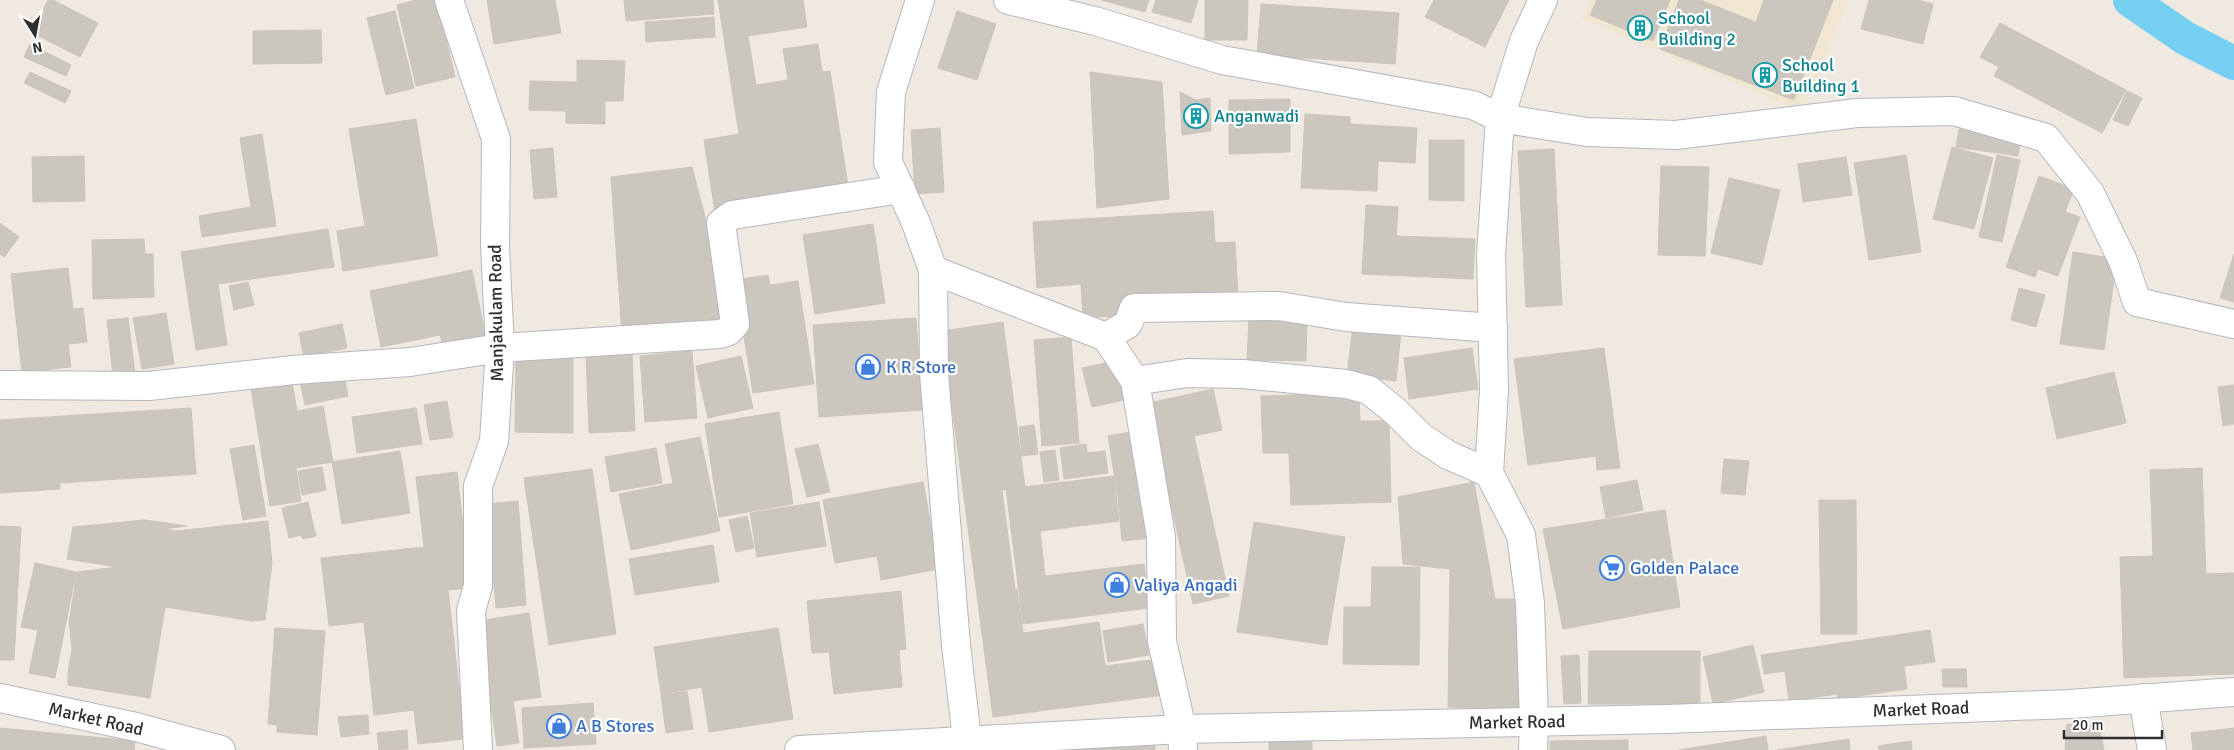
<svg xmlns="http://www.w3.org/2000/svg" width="2234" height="750" viewBox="0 0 2234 750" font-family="Signika,sans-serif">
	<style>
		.education { fill: #f0e6d1 }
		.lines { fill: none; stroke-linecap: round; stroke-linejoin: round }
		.canal { stroke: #75cff0; stroke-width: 34 }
		.building { fill: #cbc7bf; stroke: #cbc5ba }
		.street-casing { stroke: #b4b7c1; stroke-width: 30 }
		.secondary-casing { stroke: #b4b7c1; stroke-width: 30 }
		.street { stroke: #fff; stroke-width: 28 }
		.secondary { stroke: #fff; stroke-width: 28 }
		.labels { text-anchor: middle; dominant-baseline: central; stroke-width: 4.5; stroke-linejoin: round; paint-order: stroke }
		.culture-label { font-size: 18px; fill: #0d838f; stroke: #fff; text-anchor: start }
		.street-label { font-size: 18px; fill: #2e2e2e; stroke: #fff }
		.shop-label { font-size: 18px; fill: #366cbe; stroke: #fff; text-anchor: start }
	</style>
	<rect width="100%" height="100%" fill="#efe9e1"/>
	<path class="education" d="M1590,0H1850L1803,111L1581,19Z"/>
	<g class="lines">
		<path class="canal" d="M2130,0L2185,38L2234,63"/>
	</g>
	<g class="building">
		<path d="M48,0H53L98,23L80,57L31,32Z"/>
		<path d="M416,0H437L455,77L416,86L397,5Z"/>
		<path d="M487,0H555L561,33L494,44Z"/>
		<path d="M624,0H713L714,14L626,21Z"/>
		<path d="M718,0H803L807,27L748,36L756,85L788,80L783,49L818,44L822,72L830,71L849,192L715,212L704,140L739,134Z"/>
		<path d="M1101,0H1149L1145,12Z"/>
		<path d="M1156,0H1198L1191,23L1152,12Z"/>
		<path d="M1205,0H1248L1247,40H1205Z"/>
		<path d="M1434,0H1509L1485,47L1425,17Z"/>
		<path d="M1597,0H1670L1653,41L1590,15Z"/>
		<path d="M1679,0H1700L1756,22L1764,0H1833L1794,100L1660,49Z"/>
		<path d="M1869,0H1918L1933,4L1923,44L1861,29Z"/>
		<path d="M1261,4L1399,13L1395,64L1257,55Z"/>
		<path d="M395,11L414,88L386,95L367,18Z"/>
		<path d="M957,11L996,24L977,80L938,68Z"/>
		<path d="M714,17L715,37L646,42L645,22Z"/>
		<path d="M2000,23L2126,90L2102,133L1994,76L1999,67L1980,57Z"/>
		<path d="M321,30L322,63L253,64V31Z"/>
		<path d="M30,44L71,65L66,76L24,57Z"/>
		<path d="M577,60L625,61L623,101H605V124L566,123V111L529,110L530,81L577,82Z"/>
		<path d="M30,72L71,91L65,103L24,83Z"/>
		<path d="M1090,72L1162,82L1169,199L1097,208Z"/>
		<path d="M2127,91L2142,98L2128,126L2113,120Z"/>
		<path d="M1180,92L1196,100L1210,98L1211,131L1182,135Z"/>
		<path d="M1290,99V152L1229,154V100Z"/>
		<path d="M1305,114L1350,117V124L1417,128L1415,163L1378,161L1377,191L1301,188Z"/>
		<path d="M416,119L438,256L343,271L337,231L365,226L349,129Z"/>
		<path d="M940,128L944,192L915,194L911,130Z"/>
		<path d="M1959,129L2021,138L2018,156L1956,147Z"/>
		<path d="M262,134L276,226L202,237L199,216L251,207L240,138Z"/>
		<path d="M1429,140H1464V201L1429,200Z"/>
		<path d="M1952,147L1993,158L1974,229L1933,219Z"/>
		<path d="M553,148L557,197L534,199L530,150Z"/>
		<path d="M1554,149L1562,305L1526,307L1518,151Z"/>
		<path d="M1906,155L1921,252L1869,260L1854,163Z"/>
		<path d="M1997,155L2020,160L2002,242L1979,237Z"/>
		<path d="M84,156L85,201L33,202L32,157Z"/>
		<path d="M1846,157L1852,195L1803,202L1798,164Z"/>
		<path d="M1661,166L1709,167L1705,256L1658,255Z"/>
		<path d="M692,167L731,317L622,334L611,177Z"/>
		<path d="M2039,176L2074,189L2065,212L2080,217L2058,276L2038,269L2035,277L2006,267Z"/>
		<path d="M1729,178L1780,190L1762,265L1711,253Z"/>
		<path d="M1366,205L1398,207L1396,236L1475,239L1473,279L1362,274Z"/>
		<path d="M1213,211L1215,243L1235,242L1238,295L1131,315L1083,318L1081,284L1037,288L1033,222Z"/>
		<path d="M0,223L19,237L4,257L0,254Z"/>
		<path d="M873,224L885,303L815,314L803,235Z"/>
		<path d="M328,229L334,267L218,284L227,345L196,350L181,252Z"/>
		<path d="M144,239L145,254H153L154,297L93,299L92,240Z"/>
		<path d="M2073,252L2117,259L2104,350L2060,344Z"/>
		<path d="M2234,254V302L2220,298Z"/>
		<path d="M68,268L73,309L83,308L87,342L68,344L71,367L22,372L11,274Z"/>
		<path d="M472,270L486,338L443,347L440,335L381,347L370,291Z"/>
		<path d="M768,275L770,285L798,281L814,384L753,393L735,280Z"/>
		<path d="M248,282L254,305L234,310L229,286Z"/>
		<path d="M2019,288L2045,295L2036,327L2011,320Z"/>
		<path d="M166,313L174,364L142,369L133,318Z"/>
		<path d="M1249,317L1307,318L1306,361L1247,360Z"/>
		<path d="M128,318L135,375L113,377L107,320Z"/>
		<path d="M916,318L922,410L819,417L813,325Z"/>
		<path d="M1003,322L1025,487L1002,490L1015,590L1017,589L1023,633L1099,622L1105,666L1159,659L1164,695L993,717L942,331Z"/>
		<path d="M342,324L347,348L304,357L299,333Z"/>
		<path d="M1353,326L1401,332L1396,381L1347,375Z"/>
		<path d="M1071,337L1079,443L1042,446L1034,340Z"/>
		<path d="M1472,348L1478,389L1409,399L1404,358Z"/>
		<path d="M1604,348L1620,468L1597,470L1596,456L1528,465L1514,359Z"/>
		<path d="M692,351L697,418L645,422L640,356Z"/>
		<path d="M516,352H573V433L515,432Z"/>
		<path d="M632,354L635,431L589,433L586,355Z"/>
		<path d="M741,356L753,408L708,418L696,366Z"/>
		<path d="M1115,361L1124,400L1092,407L1082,368Z"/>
		<path d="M343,372L348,396L305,405L300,381Z"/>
		<path d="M2114,372L2126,423L2057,439L2046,388Z"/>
		<path d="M291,376L297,411L323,406L333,462L296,468L301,501L270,506L250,382Z"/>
		<path d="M2234,385V424L2223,426L2218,387Z"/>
		<path d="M1213,389L1222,430L1194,436L1229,596L1193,604L1149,403Z"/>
		<path d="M1359,393L1360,421H1389L1391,502L1291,505L1289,453H1263L1261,396Z"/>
		<path d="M447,401L453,437L430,440L424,405Z"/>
		<path d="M191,408L196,474L60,483V489L0,493V420Z"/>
		<path d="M416,408L422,444L357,453L352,417Z"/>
		<path d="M779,412L793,504L719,517L705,424Z"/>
		<path d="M1034,425L1038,454L1022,456L1019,427Z"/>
		<path d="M1136,431L1146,492L1118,497L1108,436Z"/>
		<path d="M700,437L720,531L631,550L619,494L673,483L665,444Z"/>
		<path d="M818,444L830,492L807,497L795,449Z"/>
		<path d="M1086,444L1087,453L1105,451L1108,473L1064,479L1060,448Z"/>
		<path d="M254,445L266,516L243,520L230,449Z"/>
		<path d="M656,448L662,483L611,492L605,457Z"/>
		<path d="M1055,450L1059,480L1044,482L1040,452Z"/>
		<path d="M400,451L410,513L342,524L332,462Z"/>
		<path d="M1724,459L1749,461L1745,495L1721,493Z"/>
		<path d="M322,467L326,490L302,495L298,471Z"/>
		<path d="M2202,468L2206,574L2234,573V674L2124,678L2120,557L2153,556L2150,470Z"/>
		<path d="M592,469L616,634L549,645L524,478Z"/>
		<path d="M457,472L470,588L448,590L465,739L418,744L414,710L374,715L364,622L329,626L321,558L424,547L416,477Z"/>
		<path d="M1114,476L1119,521L1040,531L1045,576L1144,564L1149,608L1023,624L1006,489Z"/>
		<path d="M1637,480L1643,510L1606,518L1600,487Z"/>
		<path d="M923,482L939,569L881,580L877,556L835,563L823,500Z"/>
		<path d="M1474,482L1495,599H1517L1523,709L1448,707L1450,569L1403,564L1398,497Z"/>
		<path d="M1147,494L1151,538L1122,541L1118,497Z"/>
		<path d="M1819,500H1856L1857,634H1821Z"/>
		<path d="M518,501L526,605L496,608L487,504Z"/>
		<path d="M308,502L316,536L303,539L301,535L289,538L282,508Z"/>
		<path d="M819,502L826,546L757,557L750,513Z"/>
		<path d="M1665,510L1680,607L1563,629L1543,529Z"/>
		<path d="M747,516L754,548L736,552L729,520Z"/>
		<path d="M145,520L187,526L163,529L176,531L268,521L272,563L265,620L252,621L165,607L150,698L68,685V673L72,649L69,623L77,572L118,567L67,559L73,527Z"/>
		<path d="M1254,522L1345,537L1327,645L1237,632Z"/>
		<path d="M0,526L21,527L14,660H0Z"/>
		<path d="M713,545L719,582L635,595L629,559Z"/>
		<path d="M35,563L76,572L55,678L29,673L38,630L21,627Z"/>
		<path d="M1372,567H1420L1419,665L1343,664L1344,607H1371Z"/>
		<path d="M901,591L906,649L899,650L902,687L834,694L829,652L812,653L807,601Z"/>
		<path d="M529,613L541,697L513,701L519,743L497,746L478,621Z"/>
		<path d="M1143,624L1149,655L1108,662L1103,631Z"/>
		<path d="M275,628L325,631L317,735L277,732V725L268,724Z"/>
		<path d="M778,628L793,719L709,732L702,687L661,694L654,647Z"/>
		<path d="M1930,630L1935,662L1904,666L1907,689L1838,699L1837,694L1789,701L1785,671L1764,674L1761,655Z"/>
		<path d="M1753,645L1764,692L1713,704L1703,657Z"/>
		<path d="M1589,651H1700V704H1588Z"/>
		<path d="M1579,655L1581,703L1564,704L1561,656Z"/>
		<path d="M1942,669H1966L1967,687H1943Z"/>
		<path d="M687,691L693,729L666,733L661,695Z"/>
		<path d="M593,703L596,744L524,748L522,708Z"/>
		<path d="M368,715L369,734L341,737L338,717Z"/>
		<path d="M2067,724L2099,726L2104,750H2065Z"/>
		<path d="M0,728L135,741L134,750H0Z"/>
		<path d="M2234,728V750H2193L2191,733Z"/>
		<path d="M407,730L408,749L379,750L377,733Z"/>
		<path d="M1766,736L1768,750H1679Z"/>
		<path d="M1312,738V750H1269V740Z"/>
		<path d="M1154,739L1155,750H1057Z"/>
		<path d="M1849,739L1850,750H1777Z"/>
		<path d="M1628,740V750H1550V741Z"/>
		<path d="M1911,741L1912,750H1879L1878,746Z"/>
	</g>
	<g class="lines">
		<defs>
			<g id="street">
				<path d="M449,0L496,139L495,246L500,348L494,441L478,486V586L471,611L478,750"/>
				<path d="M920,0L891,92L888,162L916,223L933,270L934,373L956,645L967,739"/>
				<path d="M1008,0L1095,21L1222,60L1473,105L1500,118L1587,132L1676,135L1857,113L1954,111L2046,138L2090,193L2123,261L2137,302L2234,324"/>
				<path d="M933,270L1106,337L1135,381L1161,537L1162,641L1182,729L1183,750"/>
				<path d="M1106,337L1128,324L1134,308L1279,306L1346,317L1493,328"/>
				<path d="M1135,381L1187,373L1243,374L1346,384L1369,390L1395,411L1421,437L1448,455L1489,473"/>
				<path d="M0,385L149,386L293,370L410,362L500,348L720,334L729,331L735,324L721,223L732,215L901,189"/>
				<path d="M2143,698L2152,750"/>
				<path d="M1534,722L1530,603L1521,535L1489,473L1494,390L1491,255L1500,118L1524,41L1543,0"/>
			</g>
			<g id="secondary">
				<path d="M0,698L136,727L221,750"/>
				<path d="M799,750L1182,729L1667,719L2070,704L2234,692"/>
				<path d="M1533,750L1534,722"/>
			</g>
		</defs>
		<use href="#street" class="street-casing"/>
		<use href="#secondary" class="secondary-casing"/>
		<use href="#street" class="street"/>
		<use href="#secondary" class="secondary"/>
	</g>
	<defs>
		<symbol id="building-ring" viewBox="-11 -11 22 22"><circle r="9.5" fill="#fff" stroke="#0f9aa8" stroke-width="1.5"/><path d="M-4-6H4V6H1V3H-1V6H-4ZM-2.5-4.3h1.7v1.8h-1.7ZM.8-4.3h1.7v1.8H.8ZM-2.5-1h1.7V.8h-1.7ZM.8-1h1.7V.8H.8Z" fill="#0f9aa8"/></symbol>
		<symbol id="shop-ring" viewBox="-11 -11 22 22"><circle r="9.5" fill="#fff" stroke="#3f7fe0" stroke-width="1.5"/><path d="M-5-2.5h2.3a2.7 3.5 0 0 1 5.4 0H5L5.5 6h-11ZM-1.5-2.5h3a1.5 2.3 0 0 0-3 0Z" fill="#3f7fe0"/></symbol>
		<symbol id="supermarket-ring" viewBox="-11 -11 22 22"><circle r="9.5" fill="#fff" stroke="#3f7fe0" stroke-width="1.5"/><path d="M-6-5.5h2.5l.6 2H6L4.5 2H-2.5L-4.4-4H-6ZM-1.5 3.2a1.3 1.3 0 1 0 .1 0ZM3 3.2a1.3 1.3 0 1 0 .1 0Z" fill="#3f7fe0"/></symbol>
	</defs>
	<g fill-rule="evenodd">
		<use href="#building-ring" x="1626" y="14" width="28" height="28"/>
		<use href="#building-ring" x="1751" y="61" width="28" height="28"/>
		<use href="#building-ring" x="1182" y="102" width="28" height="28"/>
		<use href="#shop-ring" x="854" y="353" width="28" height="28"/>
		<use href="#supermarket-ring" x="1598" y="554" width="28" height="28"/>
		<use href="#shop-ring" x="1103" y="571" width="28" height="28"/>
		<use href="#shop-ring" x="545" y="712" width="28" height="28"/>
	</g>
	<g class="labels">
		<g class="culture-label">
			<text x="1658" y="18">School<tspan x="1658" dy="21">Building 2</tspan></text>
			<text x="1782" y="65">School<tspan x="1782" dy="21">Building 1</tspan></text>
			<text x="1214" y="116">Anganwadi</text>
		</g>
		<g class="street-label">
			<text transform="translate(496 313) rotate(-91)">Manjakulam Road</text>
			<text transform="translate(1921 709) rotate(-2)">Market Road</text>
			<text transform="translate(96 719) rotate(13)">Market Road</text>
			<text transform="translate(1517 722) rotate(-1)">Market Road</text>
		</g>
		<g class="shop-label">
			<text x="886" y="367">K R Store</text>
			<text x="1630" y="568">Golden Palace</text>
			<text x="1134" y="585">Valiya Angadi</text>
			<text x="576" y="726">A B Stores</text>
		</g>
	</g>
	<g transform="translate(35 35) rotate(169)" stroke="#ffffff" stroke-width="4" paint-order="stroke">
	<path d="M0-4L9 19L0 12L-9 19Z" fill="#2e2e2e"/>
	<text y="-8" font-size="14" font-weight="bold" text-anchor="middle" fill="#2e2e2e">N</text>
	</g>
	<path d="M2064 730v8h98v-8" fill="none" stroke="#2e2e2e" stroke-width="2.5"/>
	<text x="2072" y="730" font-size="15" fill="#2e2e2e" stroke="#ffffff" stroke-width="4" paint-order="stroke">20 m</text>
</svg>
